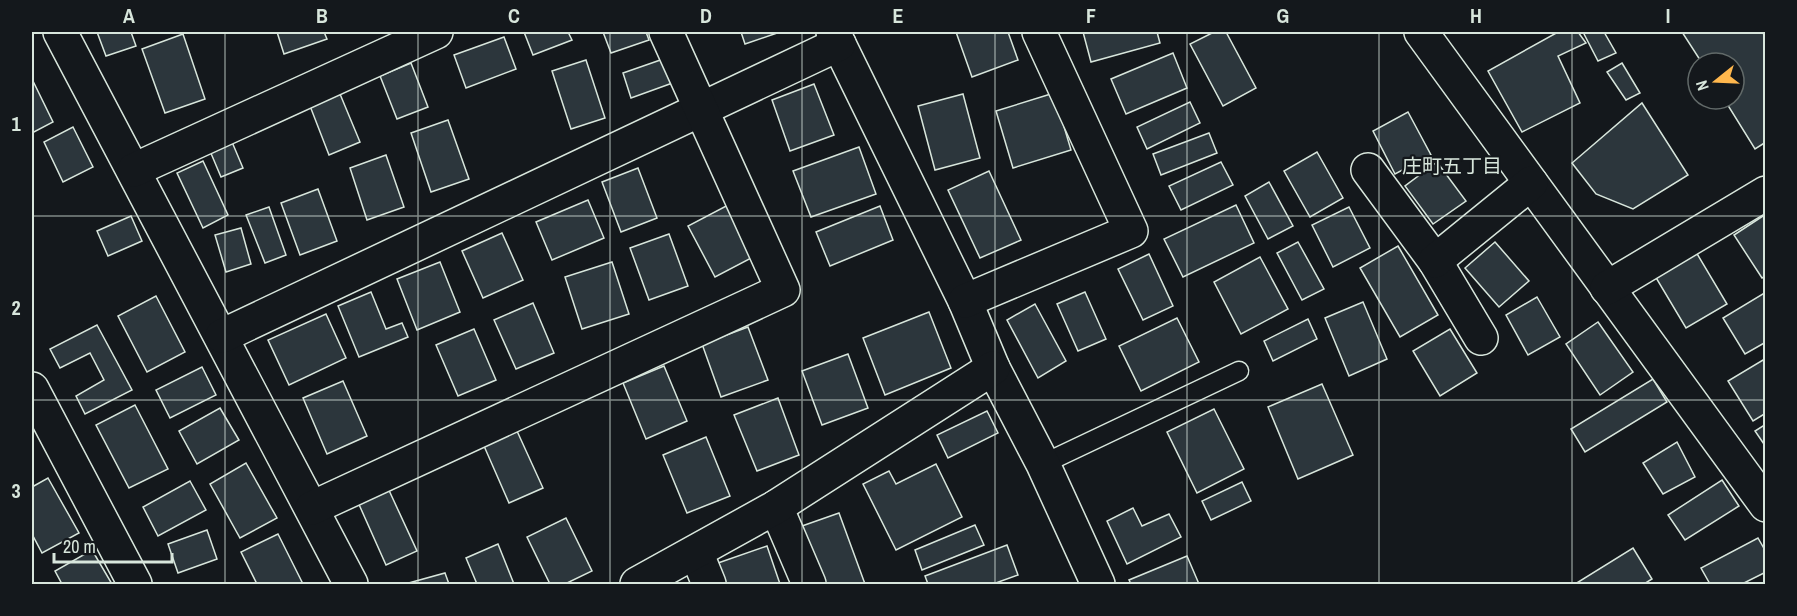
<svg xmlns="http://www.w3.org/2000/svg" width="1797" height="616" viewBox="0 0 1797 616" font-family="'Archivo Narrow','Noto Sans JP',sans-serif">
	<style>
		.building { fill: #2c363c; stroke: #d8e6dc; stroke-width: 1.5 }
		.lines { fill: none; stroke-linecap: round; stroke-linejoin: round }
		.service-casing { stroke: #d8e6dc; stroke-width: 21 }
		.minor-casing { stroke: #d8e6dc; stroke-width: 36 }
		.service { stroke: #14181c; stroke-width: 18 }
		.minor { stroke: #14181c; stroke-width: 33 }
		.grid { fill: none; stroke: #d8e6dc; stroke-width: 1.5; stroke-opacity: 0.55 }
		.labels { text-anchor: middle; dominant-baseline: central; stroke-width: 4.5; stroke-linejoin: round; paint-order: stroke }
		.neighbourhood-label { font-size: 20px; fill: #d8e6dc; stroke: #14181c }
		.neatline { fill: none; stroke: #d8e6dc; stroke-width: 2 }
		.grid-label { font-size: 20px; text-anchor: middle; font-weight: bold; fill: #d8e6dc }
	</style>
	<rect width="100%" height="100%" fill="#14181c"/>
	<g class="building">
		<path d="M97,32H131L136,46L106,56Z"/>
		<path d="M277,32H324L327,39L284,54Z"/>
		<path d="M524,32H568L572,40L533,55Z"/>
		<path d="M603,32H646L649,40L611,53Z"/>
		<path d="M741,32H780L745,44Z"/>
		<path d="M956,32H1008L1018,60L972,77Z"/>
		<path d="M1083,32H1157L1160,43L1091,62Z"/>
		<path d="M1214,32H1226L1256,88L1223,106L1190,44Z"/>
		<path d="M1558,32H1578L1586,43L1558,56L1580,103L1522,132L1488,71Z"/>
		<path d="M1583,32H1604L1616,53L1598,61Z"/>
		<path d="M1682,32H1762L1766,37V142L1755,149L1724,99H1734V63H1702Z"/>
		<path d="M183,34L205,99L165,113L142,49Z"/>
		<path d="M504,37L516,69L466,88L454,55Z"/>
		<path d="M1173,53L1187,88L1126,114L1111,79Z"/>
		<path d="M669,57L678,81L631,98L623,73Z"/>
		<path d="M586,60L605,118L571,129L552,71Z"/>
		<path d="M411,63L428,107L397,119L380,76Z"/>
		<path d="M1622,63L1640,93L1626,100L1607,72Z"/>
		<path d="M32,79L53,122L32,133Z"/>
		<path d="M814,84L834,135L790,151L772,100Z"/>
		<path d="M1054,93L1071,150L1013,168L996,111Z"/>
		<path d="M340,94L360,142L329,155L310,106Z"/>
		<path d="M963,94L980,158L935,170L918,106Z"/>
		<path d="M1190,102L1200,123L1147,149L1137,127Z"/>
		<path d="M1642,103L1688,175L1633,209L1596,194L1572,163Z"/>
		<path d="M1408,112L1431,155L1395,174L1373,131Z"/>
		<path d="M448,120L469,179L431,192L411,133Z"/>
		<path d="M73,127L93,167L63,182L44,142Z"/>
		<path d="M1209,133L1217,153L1161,175L1153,154Z"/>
		<path d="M232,142L243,168L221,177L210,151Z"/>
		<path d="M859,147L876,194L811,217L793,171Z"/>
		<path d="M1317,152L1343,198L1310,217L1284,171Z"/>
		<path d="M386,155L404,207L367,220L350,168Z"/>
		<path d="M203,161L228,215L203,228L177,173Z"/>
		<path d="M1221,162L1233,185L1181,210L1169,186Z"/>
		<path d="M1437,162L1466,201L1433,224L1405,186Z"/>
		<path d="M638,168L657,218L621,232L602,182Z"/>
		<path d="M989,171L1021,240L980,258L948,190Z"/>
		<path d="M1269,182L1293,226L1268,239L1245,196Z"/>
		<path d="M318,189L337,241L300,255L281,203Z"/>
		<path d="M588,200L604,238L552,260L536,222Z"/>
		<path d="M730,204L757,255L715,277L688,226Z"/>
		<path d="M1236,205L1254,243L1183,277L1164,239Z"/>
		<path d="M880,206L893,240L830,266L816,232Z"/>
		<path d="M269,207L286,255L265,263L246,215Z"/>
		<path d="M1349,207L1370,248L1333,267L1312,225Z"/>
		<path d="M1766,214V276L1762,278L1734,235Z"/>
		<path d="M131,216L142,241L108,256L97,231Z"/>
		<path d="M241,228L251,264L226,272L215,235Z"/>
		<path d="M502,233L523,280L483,298L462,251Z"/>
		<path d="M669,234L688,286L649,300L630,248Z"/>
		<path d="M1298,242L1324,289L1302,300L1277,253Z"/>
		<path d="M1495,242L1529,281L1499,307L1465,268Z"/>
		<path d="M1398,246L1438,315L1400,337L1360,268Z"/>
		<path d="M1696,252L1727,304L1686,328L1655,276Z"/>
		<path d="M1149,254L1173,306L1143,320L1118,269Z"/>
		<path d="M1260,257L1288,309L1241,334L1214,282Z"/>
		<path d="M440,262L460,312L417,330L397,279Z"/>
		<path d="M612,262L629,314L582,329L565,277Z"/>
		<path d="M371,292L386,329L402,323L408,337L359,357L338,306Z"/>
		<path d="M1085,292L1106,339L1078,351L1057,304Z"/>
		<path d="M1766,292V342L1745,354L1723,318Z"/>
		<path d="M156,296L185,352L147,372L118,316Z"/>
		<path d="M1537,297L1560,337L1528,355L1506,315Z"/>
		<path d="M1363,302L1387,359L1349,376L1325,318Z"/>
		<path d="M533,303L554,353L516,369L494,320Z"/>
		<path d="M1035,304L1066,361L1038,378L1007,320Z"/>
		<path d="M929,312L951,368L885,395L863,338Z"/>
		<path d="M326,314L346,358L289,385L268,340Z"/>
		<path d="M1177,318L1199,362L1141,391L1119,346Z"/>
		<path d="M1308,319L1317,339L1273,361L1264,341Z"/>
		<path d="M1598,322L1633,372L1600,395L1566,344Z"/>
		<path d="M97,325L132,390L85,414L76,396L104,380L90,353L60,368L50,349Z"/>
		<path d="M748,327L768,380L721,397L702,344Z"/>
		<path d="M474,329L496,380L458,396L436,345Z"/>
		<path d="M1450,329L1477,373L1440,396L1413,351Z"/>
		<path d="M848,354L868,408L822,425L802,371Z"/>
		<path d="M1763,360L1766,364V413L1753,421L1728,381Z"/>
		<path d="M664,366L687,421L646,439L623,383Z"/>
		<path d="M202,367L216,395L170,418L156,390Z"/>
		<path d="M1653,379L1667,402L1585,452L1571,429Z"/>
		<path d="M343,381L367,436L327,454L303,398Z"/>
		<path d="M1322,384L1353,455L1298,479L1268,407Z"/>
		<path d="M778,398L799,455L757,471L734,415Z"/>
		<path d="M135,405L168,469L129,488L96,425Z"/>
		<path d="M220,408L239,440L197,464L179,431Z"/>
		<path d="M1214,409L1244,469L1197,493L1167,432Z"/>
		<path d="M987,411L998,433L948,458L937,435Z"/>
		<path d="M1766,424V447L1755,431Z"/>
		<path d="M517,431L543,488L509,503L484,446Z"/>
		<path d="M706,437L730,496L687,513L663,455Z"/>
		<path d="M1677,442L1695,477L1663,494L1643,463Z"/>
		<path d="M246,463L277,518L240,538L210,484Z"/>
		<path d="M936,464L962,517L896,550L863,484L889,471L896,484Z"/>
		<path d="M48,478L79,533L42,553L32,534V487Z"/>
		<path d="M1722,480L1739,506L1685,540L1668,515Z"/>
		<path d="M190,481L206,510L158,536L143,507Z"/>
		<path d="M1242,482L1251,501L1211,520L1202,501Z"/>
		<path d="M387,486L417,551L386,565L357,500Z"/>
		<path d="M1133,508L1142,526L1169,514L1181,537L1127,564L1107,521Z"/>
		<path d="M839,513L865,584H823L802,526Z"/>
		<path d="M566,518L592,571L565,584H550L527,537Z"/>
		<path d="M975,525L984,545L922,570L915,550Z"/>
		<path d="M207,530L217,559L178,573L168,544Z"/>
		<path d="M278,534L303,584H257L241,552Z"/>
		<path d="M1758,538L1766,552V572L1742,584H1710L1701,568Z"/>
		<path d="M498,544L514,584H477L466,558Z"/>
		<path d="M1007,545L1018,575L993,584H928L925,576Z"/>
		<path d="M767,546L780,584H725L718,563Z"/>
		<path d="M1633,548L1652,579L1644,584H1575Z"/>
		<path d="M92,550L112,584H62L55,571Z"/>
		<path d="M1187,556L1199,584H1131L1129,580Z"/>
		<path d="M445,573L449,584H405Z"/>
	</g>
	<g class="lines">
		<defs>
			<path id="service" d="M1043,464L1239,371"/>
			<g id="minor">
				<path d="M60,32L351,584"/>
				<path d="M833,32L965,301L993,368L1043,464L1098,584"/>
				<path d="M1421,32L1766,505"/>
				<path d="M134,170L436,32"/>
				<path d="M1368,170L1435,261L1481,338"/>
				<path d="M1435,261L1531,183"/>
				<path d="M1607,288L1766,193"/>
				<path d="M965,301L1131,231L1039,32"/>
				<path d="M222,336L839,44"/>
				<path d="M32,389L135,584"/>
				<path d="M776,507L809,584"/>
				<path d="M312,508L783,290L666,32"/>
				<path d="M696,552L709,584"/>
				<path d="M637,584L776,507L993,368"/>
			</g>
		</defs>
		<use href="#service" class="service-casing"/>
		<use href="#minor" class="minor-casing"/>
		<use href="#service" class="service"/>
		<use href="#minor" class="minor"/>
	</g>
	<path class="grid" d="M225,32V584M418,32V584M610,32V584M802,32V584M995,32V584M1187,32V584M1379,32V584M1572,32V584M32,216H1766M32,400H1766"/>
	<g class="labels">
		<g class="neighbourhood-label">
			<text x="1452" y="165">庄町五丁目</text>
		</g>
	</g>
	<rect width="1797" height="616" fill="none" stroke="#14181c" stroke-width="66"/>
	<g transform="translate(1716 81) rotate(252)"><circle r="28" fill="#14181c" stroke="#626a69" stroke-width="1.5"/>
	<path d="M0-4.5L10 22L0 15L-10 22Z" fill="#ffb74d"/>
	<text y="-9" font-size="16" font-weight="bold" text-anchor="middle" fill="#d8e6dc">N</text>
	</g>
	<path d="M54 553v9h118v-9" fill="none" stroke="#d8e6dc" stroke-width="3"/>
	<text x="63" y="553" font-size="18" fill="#d8e6dc" stroke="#14181c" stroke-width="4.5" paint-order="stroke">20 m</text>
	<rect x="33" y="33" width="1731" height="550" class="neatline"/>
	<g class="grid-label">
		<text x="129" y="23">A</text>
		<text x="322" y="23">B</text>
		<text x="514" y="23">C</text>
		<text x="706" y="23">D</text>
		<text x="898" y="23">E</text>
		<text x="1091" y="23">F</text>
		<text x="1283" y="23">G</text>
		<text x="1476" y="23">H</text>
		<text x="1668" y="23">I</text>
		<text x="16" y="131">1</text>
		<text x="16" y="315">2</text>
		<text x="16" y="498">3</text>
	</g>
</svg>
